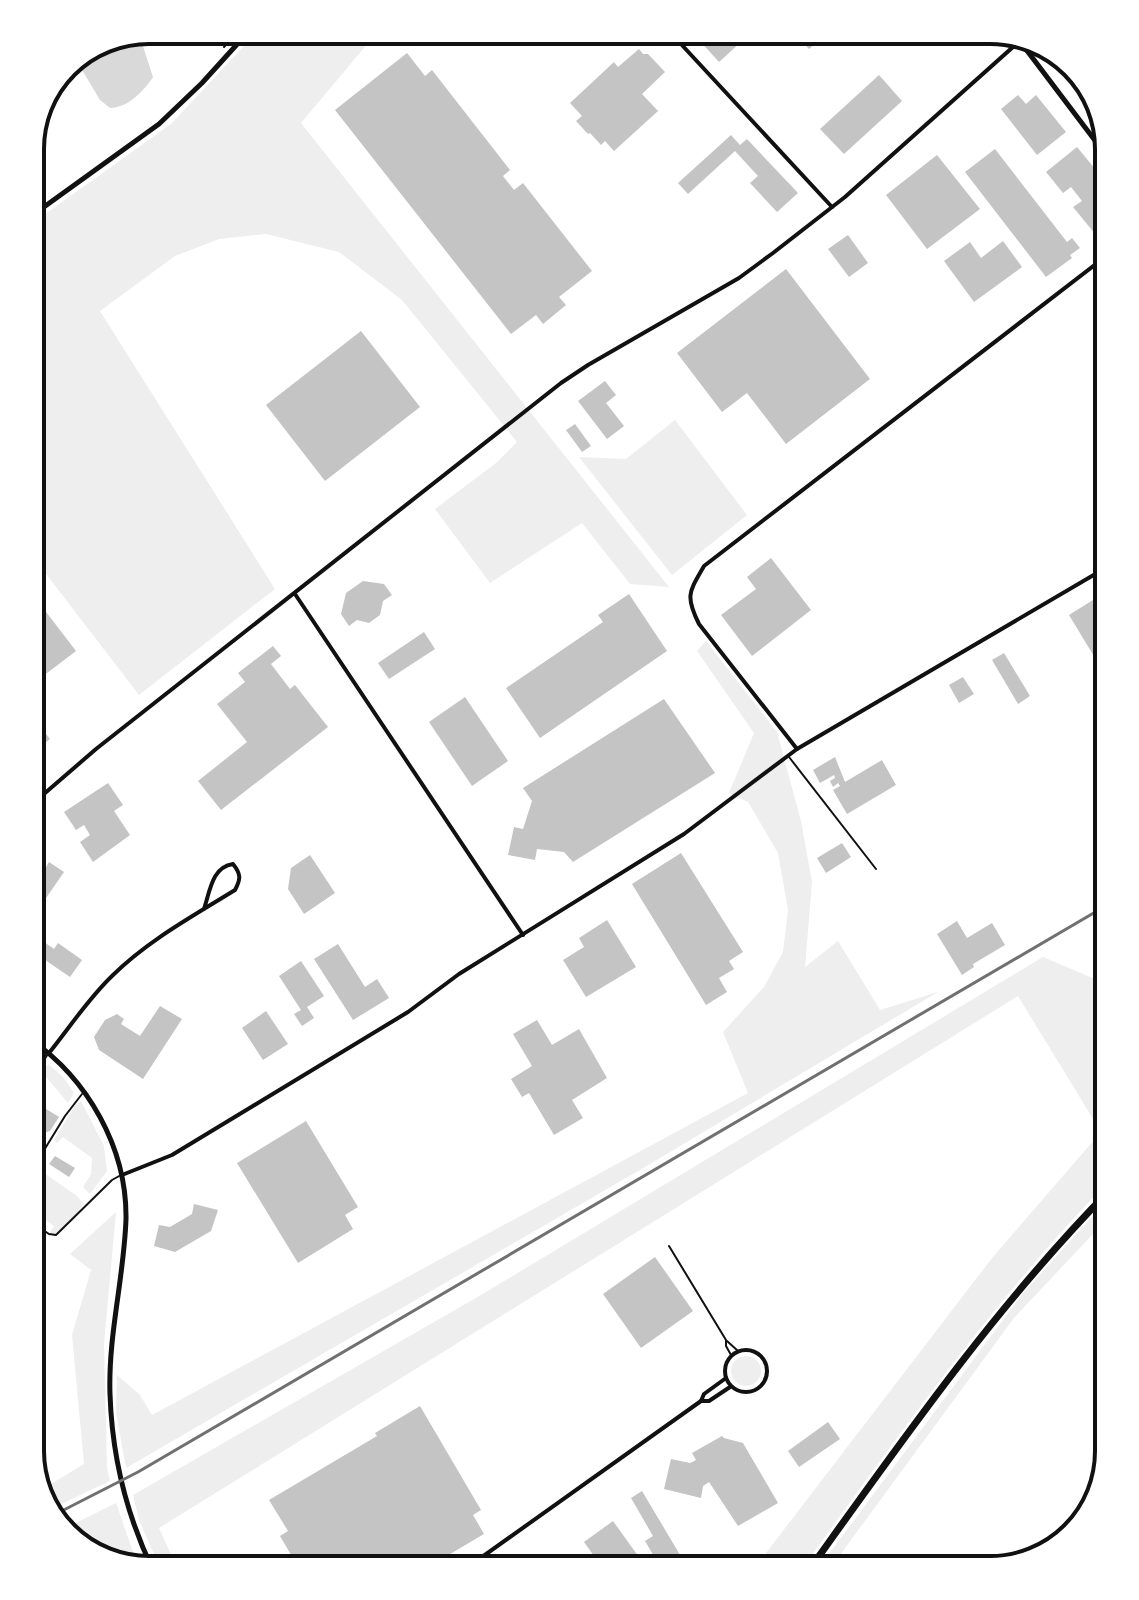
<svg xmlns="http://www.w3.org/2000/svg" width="1139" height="1600" viewBox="0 0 1139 1600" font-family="'Noto Sans',sans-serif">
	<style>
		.green { fill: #eee }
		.water { fill: #d9d9d9 }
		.building { fill: #c4c4c4 }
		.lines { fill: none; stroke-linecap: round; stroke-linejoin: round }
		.path { stroke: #111; stroke-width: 2 }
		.service { stroke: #111; stroke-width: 2 }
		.minor { stroke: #111; stroke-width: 4 }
		.tertiary { stroke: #111; stroke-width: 5 }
		.primary { stroke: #111; stroke-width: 7 }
		.rail { stroke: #707070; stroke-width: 3 }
		.rim { fill: none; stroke: #111; stroke-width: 4 }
	</style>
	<rect width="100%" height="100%" fill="#fff"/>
	<g class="green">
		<path d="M259,30H379L301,123L669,587L630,584L582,523L490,583L435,509L496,463L517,442L402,300L339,252L266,234L219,239L175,256L100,311L275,589L139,695L30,553V225L171,124Z"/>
		<path d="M675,420L747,515L672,575L579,457L626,459Z"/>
		<path d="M706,641L777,732L801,821L812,882L805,967L838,941L880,1010L938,992L645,1167L126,1468L116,1413L117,1375L140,1395L152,1415L748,1093L723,1032L764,987L783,952L788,910L778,853L748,802L729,793L754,733L697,651Z"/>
		<path d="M1043,957L1109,985V1181C993,1300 898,1436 801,1570H753L992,1258L1101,1132L1018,996L159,1528L178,1570H161L139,1520L133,1495L481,1295Z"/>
		<path d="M48,1064L63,1077L74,1093L68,1103L42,1072Z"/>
		<path d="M81,1101L104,1146L107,1171L90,1194L83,1187L91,1174L92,1158L63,1137L57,1143L54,1140L74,1107Z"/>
		<path d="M37,1168L77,1196L84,1204L64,1229L56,1235L49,1234L54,1226L30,1209V1179Z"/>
		<path d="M1109,1198V1217L1014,1318L829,1570H817L1023,1293Z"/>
		<path d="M116,1212L104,1344L107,1468L110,1481L46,1511L41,1490L84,1464L72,1335L91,1270L70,1254Z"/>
		<circle cx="746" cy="1371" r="15"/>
		<path d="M116,1503L133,1552L143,1570L89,1554L64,1529Z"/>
	</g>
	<path class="water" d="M139,34L153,77C144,91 127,108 110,108L100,100L75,58Z"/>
	<g class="building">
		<path d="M712,30H754L719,62L700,41Z"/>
		<path d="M792,30H830L809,49Z"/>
		<path d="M639,49L643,54H648L665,72L642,94L658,111L614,151L605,141L601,145L590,133L588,134L576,121L582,116L570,103L614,62L618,67Z"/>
		<path d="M407,53L425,76L432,70L510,170L503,176L514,190L523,183L592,271L559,297L566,305L543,324L536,315L511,334L335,110Z"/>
		<path d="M879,75L902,101L844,154L820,129Z"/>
		<path d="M1018,95L1026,104L1036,95L1066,132L1037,155L1001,109Z"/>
		<path d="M731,135L740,145L747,139L798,193L777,212L750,183L758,176L735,151L688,194L678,183Z"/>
		<path d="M1077,147L1109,186V194L1093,206L1108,225L1096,235L1073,207L1082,201L1071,187L1063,193L1046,172Z"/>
		<path d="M995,149L1067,242L1072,238L1080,248L1070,255L1072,258L1046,277L965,172Z"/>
		<path d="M937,155L980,209L927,249L886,195Z"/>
		<path d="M848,235L868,263L849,277L828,249Z"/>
		<path d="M1003,241L1022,267L974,302L944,261L970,242L981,258Z"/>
		<path d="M786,269L870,379L786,444L747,393L722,412L677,353Z"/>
		<path d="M361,331L420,407L325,481L266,405Z"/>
		<path d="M605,381L616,395L606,403L624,426L607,439L578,401Z"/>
		<path d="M575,424L591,446L582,452L566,430Z"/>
		<path d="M771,558L811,610L752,656L721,615L756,589L747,577Z"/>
		<path d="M363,581L384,584L392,595L383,601L380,615L369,623L357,620L349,626L341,614L346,593Z"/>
		<path d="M1109,590V681L1069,615Z"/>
		<path d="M30,591L76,651L30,686Z"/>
		<path d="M629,594L667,651L540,738L506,688L603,622L598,615Z"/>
		<path d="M424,632L435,649L389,679L378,663Z"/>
		<path d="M273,646L281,656L271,664L290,689L295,685L328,727L221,810L198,781L247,742L217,704L245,682L238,673Z"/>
		<path d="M1004,653L1030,696L1018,704L992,660Z"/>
		<path d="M963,677L974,694L959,703L949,685Z"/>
		<path d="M30,693L43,709L33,717L50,739L30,755Z"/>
		<path d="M465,697L508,761L472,786L429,722Z"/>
		<path d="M664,699L715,773L573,862L564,852L537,849L535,860L508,855L514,827L523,829L532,801L523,788Z"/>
		<path d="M835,757L845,782L882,760L896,785L847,814L833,790L840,786L838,783L833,787L830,781L835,778L834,775L820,783L813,770Z"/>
		<path d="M108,783L123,805L114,811L130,835L93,862L80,842L90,835L84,825L76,830L64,812Z"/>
		<path d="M842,843L851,857L826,873L817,858Z"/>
		<path d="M681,853L743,952L729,961L734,969L719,978L727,992L706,1005L632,884Z"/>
		<path d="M310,855L335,893L304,914L288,889L291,868Z"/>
		<path d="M49,862L64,872L35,914L30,911V873L37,863L45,869Z"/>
		<path d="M607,920L636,967L586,997L563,960L584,947L579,938Z"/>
		<path d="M957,921L967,938L992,923L1005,945L973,964L974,967L962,975L937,934Z"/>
		<path d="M40,939L54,949L58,943L82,960L70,977L32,951Z"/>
		<path d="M338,944L365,987L377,979L389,998L353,1020L314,959Z"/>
		<path d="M301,961L324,996L307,1007L314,1018L302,1026L294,1014L301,1010L279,976Z"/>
		<path d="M160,1006L182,1019L143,1079L99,1050L94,1037L105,1020L117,1014L124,1019L121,1024L140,1036Z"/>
		<path d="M266,1011L288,1044L263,1060L242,1028Z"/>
		<path d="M537,1020L552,1045L579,1029L607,1078L572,1100L583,1118L554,1135L529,1093L522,1097L511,1079L532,1066L513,1034Z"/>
		<path d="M30,1099L59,1117L50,1131L41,1134L30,1126Z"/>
		<path d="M306,1121L358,1207L345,1215L353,1229L298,1263L237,1163Z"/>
		<path d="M55,1156L75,1168L69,1177L49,1164Z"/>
		<path d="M194,1204L218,1210L211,1231L175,1252L154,1246L159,1225L170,1227L192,1214Z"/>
		<path d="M655,1257L693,1311L641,1348L603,1294Z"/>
		<path d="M420,1406L481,1510L473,1515L484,1534L423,1570H300L280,1536L288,1531L269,1500L377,1436L375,1433Z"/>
		<path d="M828,1422L840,1439L799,1467L788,1451Z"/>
		<path d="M722,1436L724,1438L743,1443L778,1503L738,1526L709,1482L703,1486L701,1498L664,1489L671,1459L690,1463L696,1460L692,1453Z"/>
		<path d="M642,1491L689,1570H662L645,1541L653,1536L631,1498Z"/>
		<path d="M613,1521L646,1567L643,1570H604L584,1542Z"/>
	</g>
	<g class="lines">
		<path class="path" d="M224,47L239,30"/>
		<g class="service">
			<path d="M789,757L876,869"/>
			<path d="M30,1081L48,1054"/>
			<path d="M30,1173L65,1116L82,1094"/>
			<path d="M30,1221L49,1234L56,1235L112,1180L121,1175"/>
			<path d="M669,1246L726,1340V1346L731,1355"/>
			<path d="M727,1341L738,1351"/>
		</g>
		<g class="minor">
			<path d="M668,30L832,207"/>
			<path d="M295,594L523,935"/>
			<path d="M797,749L699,624C685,596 689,592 704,566L1109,254"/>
			<path d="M30,806L96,749L561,383L588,365L739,278L773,253L845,197L1023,38"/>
			<path d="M49,1053C70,1027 88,999 112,976C147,941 193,916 235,890C241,879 241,874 233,864C212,867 210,891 204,909"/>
			<path d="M122,1175L172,1155L408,1012L459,974L684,834L797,749L1109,566"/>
			<circle cx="746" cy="1371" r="21"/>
			<path d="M701,1401H709L730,1387"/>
			<path d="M471,1570L482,1557L701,1401L704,1394L726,1378"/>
		</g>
		<g class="tertiary">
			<path d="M1016,36L1109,159"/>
			<path d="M30,217L159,124L202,83L250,30"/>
			<path d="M30,1039C88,1079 127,1148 126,1219C124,1278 108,1335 110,1394C112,1456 126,1514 153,1570"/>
		</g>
		<path class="primary" d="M809,1570C903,1439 996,1306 1109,1191"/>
		<path class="rail" d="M52,1516L138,1472L1109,904"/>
	</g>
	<path d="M0 0H1139V1600H0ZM149 44H990A105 105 0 0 1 1095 149V1451A105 105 0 0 1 990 1556H149A105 105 0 0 1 44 1451V149A105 105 0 0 1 149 44Z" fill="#fff" fill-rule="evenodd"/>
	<path class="rim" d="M149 44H990A105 105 0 0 1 1095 149V1451A105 105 0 0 1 990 1556H149A105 105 0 0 1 44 1451V149A105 105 0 0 1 149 44Z"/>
</svg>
